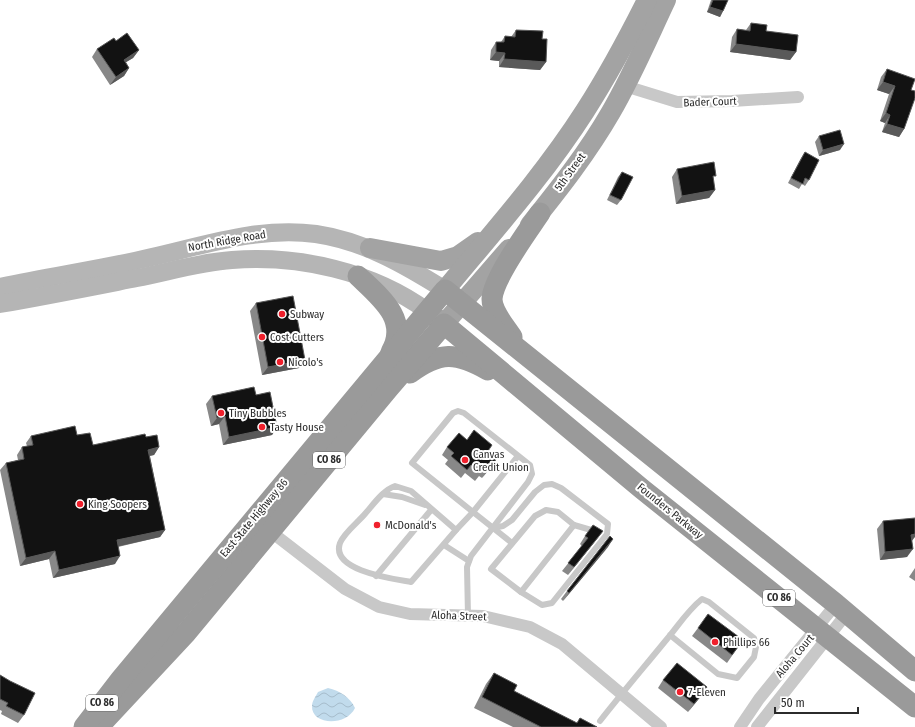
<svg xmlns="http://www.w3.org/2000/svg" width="915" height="727" viewBox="0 0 915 727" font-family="'Fira Sans Condensed',sans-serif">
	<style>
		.water { fill: url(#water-waves) }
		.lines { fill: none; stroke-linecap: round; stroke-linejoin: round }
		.service { stroke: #c8c8c8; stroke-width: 6 }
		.minor { stroke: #c8c8c8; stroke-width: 12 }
		.secondary { stroke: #b5b5b5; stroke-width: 18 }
		.primary { stroke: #a3a3a3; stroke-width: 20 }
		.trunk { stroke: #9a9a9a; stroke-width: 21 }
		.wall { fill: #888 }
		.shaded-wall { fill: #595959 }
		.building { fill: #121212; stroke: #595959 }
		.poi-dot { fill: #f0202c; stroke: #fff; stroke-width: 1.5 }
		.labels { text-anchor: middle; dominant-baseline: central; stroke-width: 4; stroke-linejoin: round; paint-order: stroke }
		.shield { fill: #fff; stroke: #6b6b6b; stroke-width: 1 }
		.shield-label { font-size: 10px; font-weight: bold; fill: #2b2b2b }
		.street-label { font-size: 11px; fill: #2b2b2b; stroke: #fff }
		.poi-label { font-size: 11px; fill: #2b2b2b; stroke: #fff; text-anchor: start }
	</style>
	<defs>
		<pattern id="water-waves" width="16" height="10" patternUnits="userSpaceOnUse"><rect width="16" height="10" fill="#c1dbec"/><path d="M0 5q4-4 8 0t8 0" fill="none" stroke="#a6bccb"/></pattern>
	</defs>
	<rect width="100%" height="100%" fill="#fff"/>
	<path class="water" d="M328,688C340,691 350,697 355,708C346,727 311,725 312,706C312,701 316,696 318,692Z"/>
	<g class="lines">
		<g class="service">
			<path d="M395,486L411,491L456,530L411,582C395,579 330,571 340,543C344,533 357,523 364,515C373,505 383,490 395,486Z"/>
			<path d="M383,494L402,497L425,505"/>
			<path d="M546,510L558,512L574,525L521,592L491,569L535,516Z"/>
			<path d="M574,525L598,532"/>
			<path d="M493,528L503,526L512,520L535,492L544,485L552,484L561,488L608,524L607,534L552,603L542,605L521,592"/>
			<path d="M456,530L473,512L512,543"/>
			<path d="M444,545L469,561"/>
			<path d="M376,576L431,510"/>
			<path d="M468,616L467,567L471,556L528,482L532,474L530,465L464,413L458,411L453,413L412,463L473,512L518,456"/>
			<path d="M600,721C622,693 645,666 667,639C678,626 688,610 702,599L709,602L754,638L756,647L754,657L737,678L718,674L670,635"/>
		</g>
		<g class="minor">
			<path d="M625,86L677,102L732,101L798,97"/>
			<path d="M270,531L345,589L379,607L410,614L483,616L530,627L562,644L661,727"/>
			<path d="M740,727L759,699L836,604"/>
			<path d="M757,727L847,613"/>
		</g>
		<g class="secondary">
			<path d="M0,287C50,276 102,269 152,257C205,245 261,226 316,234C364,241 405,265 445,290"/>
			<path d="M0,304C46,296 91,287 137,278C168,272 200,262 232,260C299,255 372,271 427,311"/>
		</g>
		<g class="primary">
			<path d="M530,225C559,189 588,152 611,112C632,76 648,38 666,0"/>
			<path d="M370,248L441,261L458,256L478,242"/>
			<path d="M445,290C493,232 544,175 585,111C608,75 628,38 647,0"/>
			<path d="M431,314L444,324L509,249"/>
		</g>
		<g class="trunk">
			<path d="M358,276C380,297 410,320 391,352"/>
			<path d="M512,337C505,326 492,312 492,299C493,278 528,231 540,213"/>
			<path d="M410,373C440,351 456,352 488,370"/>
			<path d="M104,721L186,633L388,389L444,324L642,489L915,707"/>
			<path d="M84,727L121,679L445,290L836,604L915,671"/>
		</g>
	</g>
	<g class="wall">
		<path d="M711,0H728L723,11L720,17L707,12Z"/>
		<path d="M751,23L766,31L796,52L790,60L730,52L732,37L737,29L746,30Z"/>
		<path d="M516,30L542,39L546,62L540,70L499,67V61L490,60L491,50L496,42H501L505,36L511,37Z"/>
		<path d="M116,41L139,50L133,58L126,62L129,68L124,76L110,85L92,57L97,49Z"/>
		<path d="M887,69L911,90L904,129L899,137L882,132L885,123L880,121L889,94L877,90L881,77Z"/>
		<path d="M819,136L840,150L819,156L815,142Z"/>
		<path d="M805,152L809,180L805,186L802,184L799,189L788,183L801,158Z"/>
		<path d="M677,169L713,179L715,190L709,198L676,204L672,177Z"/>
		<path d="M622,172L621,200L617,205L607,200L618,177Z"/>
		<path d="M256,303L305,360L299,368L262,375L250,311Z"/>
		<path d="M256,395L277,427L272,435L223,445L219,424L211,426L206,404L212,396Z"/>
		<path d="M77,435L93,445L146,437L159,447L154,455L150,456L165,530L160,537L118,547L115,564L53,578L49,559L20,566L0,470L6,463L18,460L17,455L22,447L27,446L26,443L31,436Z"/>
		<path d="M467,440L492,445L488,451L497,458L492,466L482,478L479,476L475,481L465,473L461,478L445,464L448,460L442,455L447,447Z"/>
		<path d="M883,521L912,542L907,557L880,560L877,529Z"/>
		<path d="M603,531L568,575L562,571L582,546L580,544L585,536Z"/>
		<path d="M608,547L563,601L561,599L567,591Z"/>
		<path d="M915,568V581L909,577Z"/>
		<path d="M698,628L743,640L727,663L692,636Z"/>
		<path d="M494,673L514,691L577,723L580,718L597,727H513L474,708L486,684Z"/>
		<path d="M0,675L24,715L18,723L1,714L2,711L0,710Z"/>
		<path d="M663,680L702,695L688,712L658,688Z"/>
	</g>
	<g class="shaded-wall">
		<path d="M710,7L723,11L720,17L707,12Z"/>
		<path d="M736,44L796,52L790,60L730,52Z"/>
		<path d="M139,50L133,58L118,67L124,60Z"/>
		<path d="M496,52L505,53L499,61L490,60Z"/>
		<path d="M504,59L546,62L540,70L499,67Z"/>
		<path d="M129,68L124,76L110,85L116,77Z"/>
		<path d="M883,82L895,86L889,94L877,90Z"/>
		<path d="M886,113L890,115L885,123L880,121Z"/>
		<path d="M887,124L904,129L899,137L882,132Z"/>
		<path d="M844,144L840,150L819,156L823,150Z"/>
		<path d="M715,190L709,198L676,204L682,196Z"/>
		<path d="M305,360L299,368L262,375L268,367Z"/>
		<path d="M225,416L219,424L211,426L217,418Z"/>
		<path d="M277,427L272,435L223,445L229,437Z"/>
		<path d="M159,447L154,455L143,457L148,450Z"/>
		<path d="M497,458L492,466L482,478Z"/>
		<path d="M165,530L160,537L111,548L117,540Z"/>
		<path d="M603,531L597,539L568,575L574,567Z"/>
		<path d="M915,534V537L911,542V535Z"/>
		<path d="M613,539L608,547L563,601L569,593Z"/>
		<path d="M913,549L907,557L880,560L885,552Z"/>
		<path d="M55,551L49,559L20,566L26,558Z"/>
		<path d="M120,556L115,564L53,578L59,570Z"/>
		<path d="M707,687L702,695L688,712L694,704Z"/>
	</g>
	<g class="building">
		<path d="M713,0H728L723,11L710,7Z"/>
		<path d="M751,23L767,25L766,31L798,35L796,52L736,44L737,29L750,31Z"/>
		<path d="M516,30L543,31L542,39H547L546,62L504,59L505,53L496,52V42H504L505,36L515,37Z"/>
		<path d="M127,33L139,50L124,60L129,68L116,77L97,49L114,38L116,41Z"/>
		<path d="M887,69L915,79L911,90L915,91V98L904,129L887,124L890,115L886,113L895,86L883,82Z"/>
		<path d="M840,130L844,144L823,150L819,136Z"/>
		<path d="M805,152L819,160L809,180L805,178L803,184L791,178Z"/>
		<path d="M714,162L716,176H713L715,190L682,196L677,169Z"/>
		<path d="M622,172L633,177L621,200L610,195Z"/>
		<path d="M293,296L305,360L268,367L256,303Z"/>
		<path d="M254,387L256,395L270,392L277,427L229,437L225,416L217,418L212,396Z"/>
		<path d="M75,426L77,435L90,433L93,445L145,434L146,437L157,435L159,447L148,450L165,530L117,540L120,556L59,570L55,551L26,558L6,463L24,459L22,447L33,445L31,436Z"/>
		<path d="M474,430L492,445L488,451L497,458L488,470L485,468L480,473L471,465L467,470L451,456L454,453L447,447L459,433L467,440Z"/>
		<path d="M915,518V534L911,535L913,549L885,552L883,521Z"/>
		<path d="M593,525L603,531L574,567L568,563L588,538L585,536Z"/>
		<path d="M610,536L613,539L569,593L567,591Z"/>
		<path d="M708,614L743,640L732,655L698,628Z"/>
		<path d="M677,663L707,687L694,704L663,680Z"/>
		<path d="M494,673L517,685L514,691L577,723L580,718L597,727H541L482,697Z"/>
		<path d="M0,675L10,681L35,693L24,715L6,706L8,703L0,699Z"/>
	</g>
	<g class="poi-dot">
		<circle cx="282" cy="314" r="4"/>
		<circle cx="262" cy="337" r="4"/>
		<circle cx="280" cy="362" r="4"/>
		<circle cx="221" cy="413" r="4"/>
		<circle cx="262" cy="427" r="4"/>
		<circle cx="465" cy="460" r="4"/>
		<circle cx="80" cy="504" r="4"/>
		<circle cx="377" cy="525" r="4"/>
		<circle cx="715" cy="642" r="4"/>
		<circle cx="680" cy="692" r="4"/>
	</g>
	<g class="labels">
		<g class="shield">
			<rect x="313" y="452" width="32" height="16" rx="3"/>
			<rect x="763" y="590" width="32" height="16" rx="3"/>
			<rect x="86" y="695" width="32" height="16" rx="3"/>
		</g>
		<g class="shield-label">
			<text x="329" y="460">CO 86</text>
			<text x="779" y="598">CO 86</text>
			<text x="102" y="703">CO 86</text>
		</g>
		<g class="street-label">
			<text transform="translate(710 102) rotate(-2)">Bader Court</text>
			<text transform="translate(570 172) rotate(-54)">5th Street</text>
			<text transform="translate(227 241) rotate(-10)">North Ridge Road</text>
			<text transform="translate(670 511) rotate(39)">Founders Parkway</text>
			<text transform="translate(254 518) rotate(-50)">East State Highway 86</text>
			<text transform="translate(459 616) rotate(2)">Aloha Street</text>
			<text transform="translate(795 656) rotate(-50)">Aloha Court</text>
		</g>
		<g class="poi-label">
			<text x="290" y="314">Subway</text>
			<text x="270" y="337">Cost Cutters</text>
			<text x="288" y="362">Nicolo's</text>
			<text x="229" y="413">Tiny Bubbles</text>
			<text x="270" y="427">Tasty House</text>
			<text x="473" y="454">Canvas<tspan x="473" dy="13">Credit Union</tspan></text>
			<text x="88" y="504">King Soopers</text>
			<text x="385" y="525">McDonald's</text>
			<text x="723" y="642">Phillips 66</text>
			<text x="688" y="692">7-Eleven</text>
		</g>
	</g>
	<path d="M775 707v6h83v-6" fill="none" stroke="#2b2b2b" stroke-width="2"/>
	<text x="781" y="707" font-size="12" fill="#2b2b2b" stroke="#ffffff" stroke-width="3" paint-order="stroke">50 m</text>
</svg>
